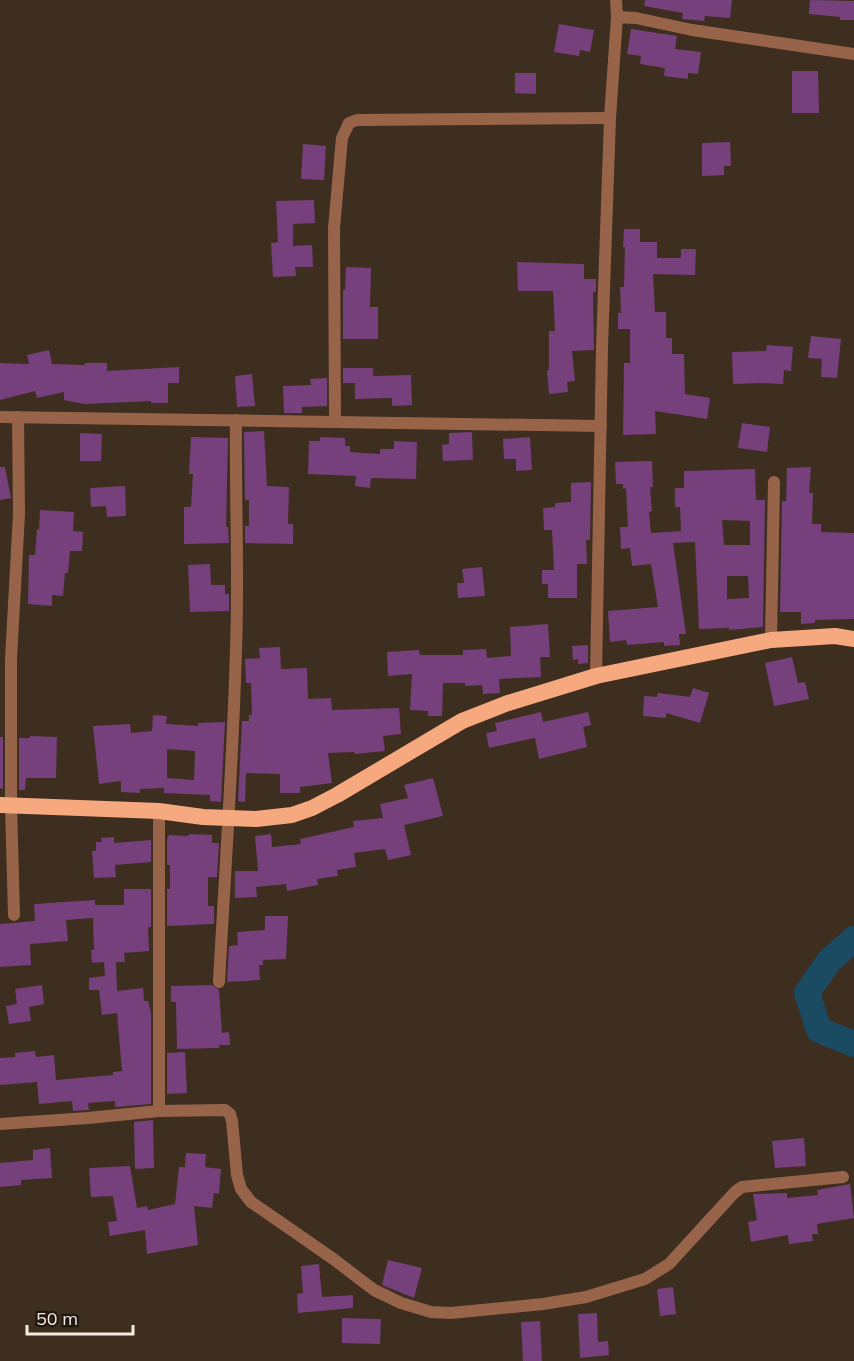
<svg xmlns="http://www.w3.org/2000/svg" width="854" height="1361" viewBox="0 0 854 1361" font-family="Mulish,sans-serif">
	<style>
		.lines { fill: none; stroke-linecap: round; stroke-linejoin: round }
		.river { stroke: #1a4b63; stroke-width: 26 }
		.building { fill: #75407b; fill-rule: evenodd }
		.minor { stroke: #97644a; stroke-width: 12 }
		.trunk { stroke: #f6a87f; stroke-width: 16 }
	</style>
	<rect width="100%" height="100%" fill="#3d2e1f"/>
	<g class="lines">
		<path class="river" d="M854,939L829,961L807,993L819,1030L854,1044"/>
	</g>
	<g class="building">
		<path d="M645,0H732L730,18L705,16L704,21L682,19L683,13L644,6Z"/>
		<path d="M810,0L854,1V20H840V17L809,14Z"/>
		<path d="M559,24L594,30L590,52L580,50L579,56L554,52Z"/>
		<path d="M631,29L677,36L675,49L701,52L698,74L688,73V79L664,76L665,68L640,64L641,56L627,54Z"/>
		<path d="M792,71H818L819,113H792Z"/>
		<path d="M515,73H536V94L515,93Z"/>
		<path d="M730,142L731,166H724V175L702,176V143Z"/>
		<path d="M303,144L326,146L324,180L301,179Z"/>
		<path d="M314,200L315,223L293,224V246L312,245L313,267H295L296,276L273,277L271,243L278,242L276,201Z"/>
		<path d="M624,229H640V242H657V258H681V249H696L695,275L653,274L655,312H666V338H672V354H684L685,394L710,398L707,419L655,411L656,434L623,435L624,363H630V329H618V313H621L620,287H624L625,247H623Z"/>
		<path d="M517,262L584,264V279H596V292H593L594,350L572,351L575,381L567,382L568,392L549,394L547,370H549V331H555L553,291H518Z"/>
		<path d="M346,267L371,268L370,307H378V339H343V290H345Z"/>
		<path d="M811,336L841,339L837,378L821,377L822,359L808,358Z"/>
		<path d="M767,345L793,347L791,371L784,370L783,384L760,383L733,384L732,352L766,351Z"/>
		<path d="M49,350L52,364L85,365V363H107V371L179,367V383H168V403H151V401L84,404L64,400V392L37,398L35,391L0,400V363L29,364L27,355Z"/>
		<path d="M343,368H373V376L411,375L412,405L392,406V398L355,399V383H343Z"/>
		<path d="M252,374L255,406L237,407L235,376Z"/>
		<path d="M327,378V406L302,407V413H284L283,386L311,385L310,379Z"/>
		<path d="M742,423L770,427L767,452L738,448Z"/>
		<path d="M264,431L267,486L289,487L288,524H293V544L245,543V526H249V500H245L244,432Z"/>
		<path d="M472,432L473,460L443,461L442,445L449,444V433Z"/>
		<path d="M80,433L102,434L101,461H80Z"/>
		<path d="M191,437L228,438L226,527H228L229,543L184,544V507H191L193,474H189Z"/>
		<path d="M320,437L345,438V446H350V452L380,454V449H394V441L417,442L416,479L371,478L370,488L355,486L356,476L308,474L309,441H320Z"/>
		<path d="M530,437L532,470L516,471V459H504L503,439Z"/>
		<path d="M652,461L653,487H650L652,511L649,512L651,533L681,531L680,507H675V488H684V471L755,469L756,500H765L763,627L729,630V628L699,629L695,542L673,543L686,634H679L680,645L664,646V642L627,645L626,640L610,642L608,611L658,607L651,564L632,566L630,548L621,549L620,527H628L626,488L623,489V484H616L615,462ZM722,520L750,521V545H724ZM727,576H748L749,598L727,599Z"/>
		<path d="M0,467H5L11,498L0,500Z"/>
		<path d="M811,467L809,493H813L812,524H821V532L854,533V619L815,620V623L801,624V612H780L782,501H786L787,468Z"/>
		<path d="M591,482L590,540H586L587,564H577V598H548V584H542V570H554L552,530H544L543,508L555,507V503L571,502V483Z"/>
		<path d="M125,486L126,516L107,517L106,506L91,507L90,488Z"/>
		<path d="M40,510L74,512L73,531L83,532L82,551H70L68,573H65L63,596L52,595V606L28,604L29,555H35L37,529L39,530Z"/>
		<path d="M210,564L211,585H225V594H229V611L190,612L188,565Z"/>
		<path d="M482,567L485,596L458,598L457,583H464L462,569Z"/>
		<path d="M548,624L550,657H540L541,677L499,679L500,693L483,694L482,685L465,686V683H443L442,716H428V711L410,710L412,674L388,676L387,652L419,650L420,655H463V650L486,649L487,658L511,656L510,627Z"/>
		<path d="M588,645V663L578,664V659L573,660L572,646Z"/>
		<path d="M280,647L281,669L307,668L308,699L331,698L332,710L399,708L401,734L383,736L385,751L355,754L354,752L328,753L332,783L300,787V793H280V774L246,773L245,802L238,801L242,721H249V715H252L251,683H246L245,659L260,658L259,648Z"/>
		<path d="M792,657L798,683L805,682L809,699L774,706L765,663Z"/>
		<path d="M693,688L709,693L700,723L666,713V718L643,716L644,696L657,697L658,693L690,697Z"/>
		<path d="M541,712L543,722L588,712L591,725L583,727L587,747L539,759L535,738L489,748L486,733L497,731L495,723Z"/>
		<path d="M153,715L167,716L166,724L198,726V723L225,722L221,802L210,801V795L164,793V788L140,789V793L121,792V781L99,784L93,726L130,724L131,733L152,731ZM167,749L195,751L194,780L167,778Z"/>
		<path d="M30,736L57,737L56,778H26L25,790H19V738H30Z"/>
		<path d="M0,737H3V789L0,788Z"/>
		<path d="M433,778L443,816L404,825L411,855L388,860L385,849L354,853L356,867L337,870L338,876L317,879L318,885L287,891L286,884L256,887L257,897L235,898V871H258L255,836L271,834L272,847L301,844L300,839L354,827L353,821L383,818L380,804L408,798L404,785Z"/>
		<path d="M189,834L212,835V843H219L217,877H208V906H214V924L167,926V889H170V865H167V839L169,835L188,836Z"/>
		<path d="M114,837V843L151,840V862L115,865L116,877L94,878L92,851H96V842H102L101,838Z"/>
		<path d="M124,889H151V927H148L149,951L124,953L125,962H116L117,991L143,988L144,1001H148L151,1013V1104L115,1107V1101L88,1103L89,1110L73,1111L72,1101L39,1104L37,1082L0,1085V1058L15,1057V1053L35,1051L36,1057L54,1055L56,1080L113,1075V1072L122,1071L117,1013L102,1015L99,990H89V978L105,976L104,962L92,963L91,950H94L93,918L66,920L68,941L30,944L31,965L0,967V924L35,921L34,904L95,900V905H124Z"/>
		<path d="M265,916H288L286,959L263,960V965H259L260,980L227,982L229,946L238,945L237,932L265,930Z"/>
		<path d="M42,985L44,1004L29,1007L31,1021L9,1024L6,1006L17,1004L15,989Z"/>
		<path d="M212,985L219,990L222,1033L229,1032L230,1045H219V1048L177,1049L176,1002H171V986Z"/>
		<path d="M185,1052L187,1093L167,1094V1053Z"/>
		<path d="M153,1120L154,1168L135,1169L134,1122Z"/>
		<path d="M804,1138L806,1166L775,1168L772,1141Z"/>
		<path d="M50,1148L52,1178L21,1180V1185L0,1187V1163L33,1160V1150Z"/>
		<path d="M186,1153L206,1154L205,1167L221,1169L219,1194L214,1193L212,1208L194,1206L198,1245L147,1254L145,1230L110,1236L108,1222L117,1221L113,1196L91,1197L89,1168L130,1166L137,1208L147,1206L148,1210L175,1204L179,1167H185Z"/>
		<path d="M850,1184L854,1218L817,1224L818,1234H812L813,1241L789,1244L788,1235L751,1242L748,1222L757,1220L753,1194L787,1193V1198L818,1195L817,1190Z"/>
		<path d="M388,1260L422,1268L414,1298L382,1285Z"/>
		<path d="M319,1264L322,1297L353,1295V1308L298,1313L297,1294L303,1293L301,1266Z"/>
		<path d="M673,1287L676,1314L660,1316L657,1289Z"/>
		<path d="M597,1313L598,1342L608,1341L609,1355L580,1358L578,1314Z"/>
		<path d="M342,1318L381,1319L380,1344L342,1343Z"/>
		<path d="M540,1321L542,1361H523L521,1322Z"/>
	</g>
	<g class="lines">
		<g class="minor">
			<path d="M616,0L617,17"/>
			<path d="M0,417L601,426"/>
			<path d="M335,422L334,228L342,138L349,123L357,120L610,118"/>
			<path d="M771,640L774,482"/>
			<path d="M596,676L602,347L610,118L617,17L636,18L692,30L854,54"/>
			<path d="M14,915L11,806V659L19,514L18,417"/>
			<path d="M219,982C225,871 233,760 236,649C239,572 235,496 236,420"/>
			<path d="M159,1111L225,1110L230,1114L232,1121L237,1175L241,1189L251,1202L332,1258L374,1290L401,1303L431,1312L451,1313L543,1304L586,1297L645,1279L669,1264L735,1192L742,1187L843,1177"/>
			<path d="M0,1124L88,1118L159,1111V811"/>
		</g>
		<path class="trunk" d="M0,805L159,811L203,817L256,819L292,815L312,808L337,795L462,721L508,703L596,676L771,640L835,636L854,639"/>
	</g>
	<path d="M27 1325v9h106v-9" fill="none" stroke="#f5ebe2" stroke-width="3"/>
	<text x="36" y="1325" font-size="18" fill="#f5ebe2" stroke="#1f1811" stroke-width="4.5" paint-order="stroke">50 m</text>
</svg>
